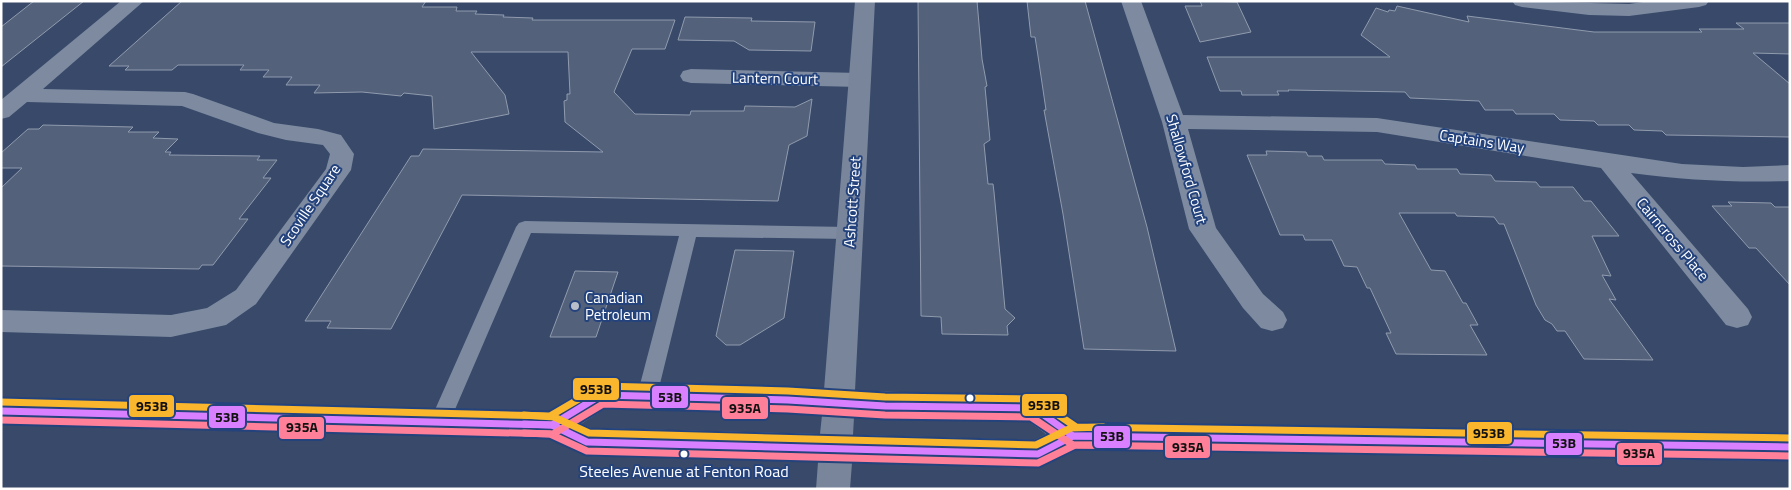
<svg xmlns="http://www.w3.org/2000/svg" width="1791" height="490" viewBox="0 0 1791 490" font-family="'Titillium Web',sans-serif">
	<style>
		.building { fill: #53617b; stroke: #919bae }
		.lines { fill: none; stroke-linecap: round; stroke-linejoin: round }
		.lane { fill: #7d8aa0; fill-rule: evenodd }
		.street { fill: #7d8aa0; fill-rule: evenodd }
		.secondary { fill: #79859b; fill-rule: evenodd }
		.bus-1-casing { stroke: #24437d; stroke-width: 11 }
		.bus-2-casing { stroke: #24437d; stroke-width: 11 }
		.bus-3-casing { stroke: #24437d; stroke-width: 11 }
		.bus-1 { stroke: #d880ff; stroke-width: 7 }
		.bus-2 { stroke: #ff8098; stroke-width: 7 }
		.bus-3 { stroke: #fab62d; stroke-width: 7 }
		.poi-dot { fill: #b9bfca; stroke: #24437d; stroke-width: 2 }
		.bus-dot { fill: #fff; stroke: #24437d; stroke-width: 2 }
		.labels { text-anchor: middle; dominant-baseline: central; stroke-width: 4; stroke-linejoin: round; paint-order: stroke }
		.street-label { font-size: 15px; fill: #fff; stroke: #24437d }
		.poi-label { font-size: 15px; fill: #fff; stroke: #24437d; text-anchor: start }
		.near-bus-label { font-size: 16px; fill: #fff; stroke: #24437d }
		.line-badge { stroke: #24437d; stroke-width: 2 }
		.pale-badge-label { font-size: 14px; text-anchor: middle; font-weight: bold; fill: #111 }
	</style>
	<rect width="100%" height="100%" fill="#384969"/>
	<g class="building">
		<path d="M34,1H84L1,67V27Z"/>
		<path d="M182,1H426L422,7H457L456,11H477L475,14L504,15L503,17L533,18L532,20H675L665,49H632L614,92L635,114L690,115L691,111H744L745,106L795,107L812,99L807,136L789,145L778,201L462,195L391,329L327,328L331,321H305L411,156H419L423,149L603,152L565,122L564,101L567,100V94H570L568,52H471L505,95L509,114L434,129L432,96L404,93L401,96L362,92L314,93L320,85H286L292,77H263L269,70H240L244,65H178L172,70H125L129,66H109Z"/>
		<path d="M918,1H977L982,59L987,86L985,87L990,140L984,144L988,184H993L994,192L1005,309L1015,318L1007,326L1008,335L942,334L941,317L921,316Z"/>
		<path d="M1027,1H1085L1147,227L1176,351L1084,349L1063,214L1044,110H1046L1038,56L1035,37H1031Z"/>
		<path d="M1200,1L1237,2L1251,32L1200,42L1185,6H1202Z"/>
		<path d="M1397,6L1469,22L1467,16L1594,32H1702L1699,29H1744L1736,23H1790V54L1753,53L1790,84V137L1666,135L1662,131L1634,130L1629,125H1598L1594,121L1560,120L1554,114H1516L1513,110H1485L1479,101L1410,98L1405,92L1288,90L1289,91H1277L1279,95H1242L1241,91H1220L1207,57H1390L1361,35L1376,8L1388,12L1389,10L1395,11Z"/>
		<path d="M685,17L752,18L751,21L815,22L811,51L749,50L734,41L678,40Z"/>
		<path d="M43,125L133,127L128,132H159L153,138L178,139L165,152H171L169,155L260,156L257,160H277L263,178H271L239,219H248L213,265H202L199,269L1,266V188L22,168H1V153L28,129H39Z"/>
		<path d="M1266,151L1306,152L1308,156H1322L1324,160H1382L1385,164L1415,165L1417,169H1457L1460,174L1491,175L1495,181L1536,182L1540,187H1573L1584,201H1591L1619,236H1592L1611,276L1602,275L1616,300L1609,299L1653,360L1584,359L1565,331H1557L1552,324L1545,320L1536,305L1504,224H1499L1494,217L1457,216L1455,213H1399L1431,270L1445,271L1463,303H1466L1478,325H1470L1487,355L1396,354L1386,333H1391L1370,288H1367L1357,267L1344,266L1332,240H1305L1303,235H1280L1247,155H1267Z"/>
		<path d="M1728,202L1771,203L1775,207H1790V285L1756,248H1749L1712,206H1732Z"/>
		<path d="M735,250L794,251L784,318L740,345H726L716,336Z"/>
		<path d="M575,271L618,272L596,337H550Z"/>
	</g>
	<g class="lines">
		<path class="lane" d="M525,221L849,227L855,229L858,233L855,237L849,239L696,237L657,396L654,402L647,404L640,402L637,396L679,236L531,233L450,421L447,427L440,429L433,427L430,421L516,227L519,223Z"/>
		<g class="street">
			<path d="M121,1H144L43,89L185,92L193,94L274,123L318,129L341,135L354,154L351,170L256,304L226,325L171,337L1,332V310L171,315L207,308L236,290L326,169L330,154L323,145L286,140L258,133L182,106L27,102L9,117L1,119V100Z"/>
			<path d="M1121,1H1141L1183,115L1377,118L1682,164L1743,167L1790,165V181C1736,183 1685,180 1631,173L1748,309L1752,317L1748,325L1737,328L1726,325L1601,168L1377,132L1188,129L1216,228L1263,294L1283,312L1287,320L1283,328L1272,331L1261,328L1243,308L1189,229L1162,122Z"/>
			<path d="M1512,1L1629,4L1650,1H1709L1706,5L1699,7L1629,16L1589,15L1522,7L1515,5Z"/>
			<path d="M691,69L860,73L868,75L871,80L868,85L860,87L691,83L683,81L680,76L683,71Z"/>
		</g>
		<path class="secondary" d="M855,1H875L855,391L1034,395L1045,399L1079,423L1790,433V461L1077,450L1038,468L852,463L850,489H816L818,462L587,456L548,438L1,424V398L547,412L590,386L601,382L824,390ZM606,408L822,415L820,434L591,428L581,424ZM854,417L1028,421L1046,434L1034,440L853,435Z"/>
		<defs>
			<g id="bus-1">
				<path d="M1,411L552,425L601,395L788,400L885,406L1034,408L1073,436L1790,447"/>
				<path d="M524,424L552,425L587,442L1038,454L1073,436H1103"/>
			</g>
			<g id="bus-2">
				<path d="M1,420L553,434L603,404L788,409L885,415L1031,417L1073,445L1790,456"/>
				<path d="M524,433L550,434L587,451L1038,463L1075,445H1103"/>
			</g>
			<g id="bus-3">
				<path d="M1,402L550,416L601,386L788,391L885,397L1035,399L1076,427L1790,438"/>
				<path d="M524,415L554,417L589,433L1036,445L1071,428L1103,427"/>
			</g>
		</defs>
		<use href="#bus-1" class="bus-1-casing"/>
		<use href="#bus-2" class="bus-2-casing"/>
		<use href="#bus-3" class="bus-3-casing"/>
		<use href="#bus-1" class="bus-1"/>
		<use href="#bus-2" class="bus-2"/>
		<use href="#bus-3" class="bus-3"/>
	</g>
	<circle class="poi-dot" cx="575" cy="306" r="5"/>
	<g class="bus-dot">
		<circle cx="970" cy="398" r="4.5"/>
		<circle cx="684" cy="454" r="4.5"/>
	</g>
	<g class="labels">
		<g class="street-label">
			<text transform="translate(775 78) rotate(1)">Lantern Court</text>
			<text transform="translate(1482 141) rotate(9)">Captains Way</text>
			<text transform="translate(1187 169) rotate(74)">Shallowford Court</text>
			<text transform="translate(852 202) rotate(-86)">Ashcott Street</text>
			<text transform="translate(310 205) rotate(-56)">Scoville Square</text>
			<text transform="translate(1673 239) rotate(50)">Cairncross Place</text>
		</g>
		<g class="poi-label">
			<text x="585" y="297">Canadian<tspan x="585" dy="17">Petroleum</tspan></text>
		</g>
		<g class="near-bus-label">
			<text x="684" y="471">Steeles Avenue at Fenton Road</text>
		</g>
	</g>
	<g class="line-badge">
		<rect x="572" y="377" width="48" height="24" rx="5" fill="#fab62d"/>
		<rect x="651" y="385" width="38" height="24" rx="5" fill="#d880ff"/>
		<rect x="1021" y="393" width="47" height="24" rx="5" fill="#fab62d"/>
		<rect x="128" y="394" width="47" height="24" rx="5" fill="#fab62d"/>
		<rect x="721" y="396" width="48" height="24" rx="5" fill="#ff8098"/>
		<rect x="208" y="405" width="38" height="24" rx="5" fill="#d880ff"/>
		<rect x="278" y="416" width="47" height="24" rx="5" fill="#ff8098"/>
		<rect x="1466" y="421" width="47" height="24" rx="5" fill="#fab62d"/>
		<rect x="1093" y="425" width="38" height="24" rx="5" fill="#d880ff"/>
		<rect x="1545" y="432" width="38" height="24" rx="5" fill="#d880ff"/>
		<rect x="1164" y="435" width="47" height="24" rx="5" fill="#ff8098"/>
		<rect x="1616" y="442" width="47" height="24" rx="5" fill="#ff8098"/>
	</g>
	<g class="pale-badge-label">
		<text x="596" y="394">953B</text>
		<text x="670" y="402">53B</text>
		<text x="1044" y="410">953B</text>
		<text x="152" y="411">953B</text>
		<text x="745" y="413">935A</text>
		<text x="227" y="422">53B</text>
		<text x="302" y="432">935A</text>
		<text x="1489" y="438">953B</text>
		<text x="1112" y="441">53B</text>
		<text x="1564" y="448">53B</text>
		<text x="1188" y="452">935A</text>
		<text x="1639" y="458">935A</text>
	</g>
	<rect width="1791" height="490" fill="none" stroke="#ffffff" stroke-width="5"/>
</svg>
